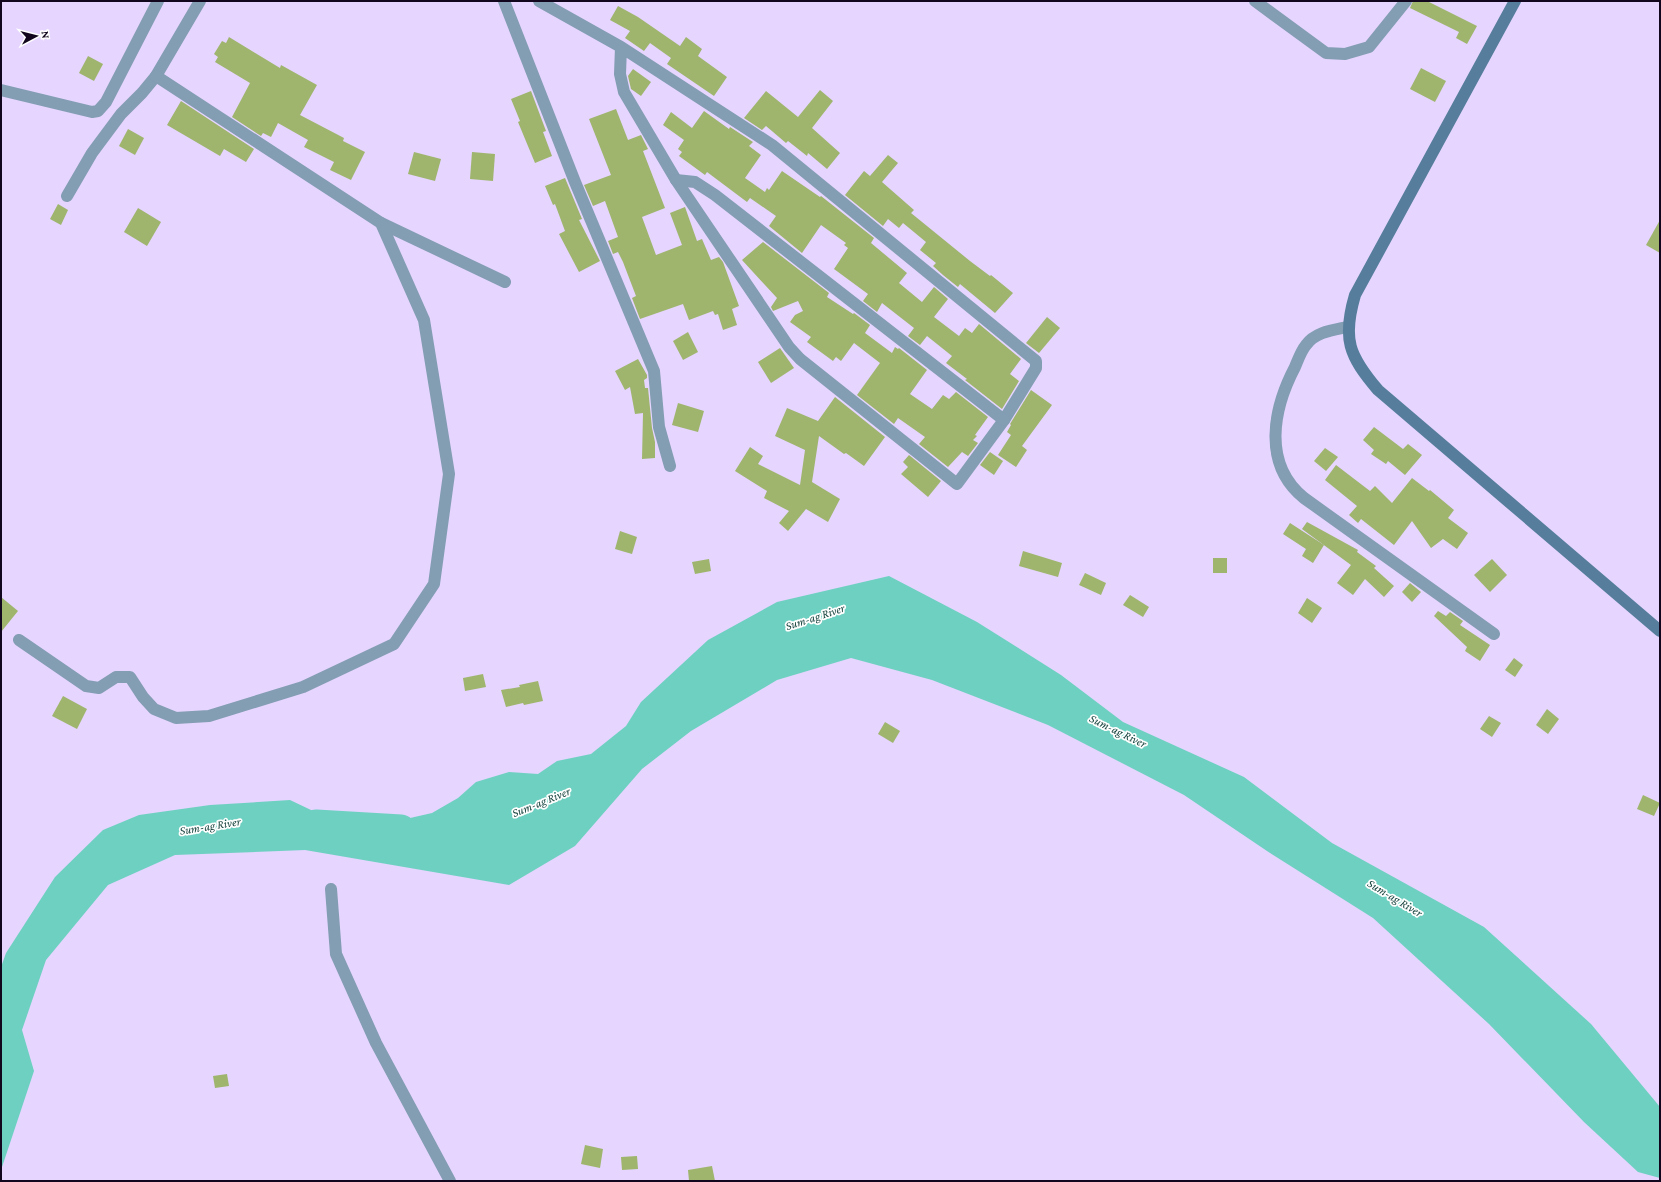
<svg xmlns="http://www.w3.org/2000/svg" width="1661" height="1182" viewBox="0 0 1661 1182" font-family="'Crimson Pro',serif">
	<style>
		.water { fill: #6ed0c1 }
		.lines { fill: none; stroke-linecap: round; stroke-linejoin: round }
		.river { stroke: #6ed0c1; stroke-width: 29 }
		.building { fill: #9fb56d }
		.minor { stroke: #839db3; stroke-width: 12 }
		.secondary { stroke: #567e9c; stroke-width: 12 }
		.labels { text-anchor: middle; dominant-baseline: central; stroke-width: 3.5; stroke-linejoin: round; paint-order: stroke }
		.water-label { font-size: 12px; font-style: italic; fill: #1a4640; stroke: #fff }
	</style>
	<rect width="100%" height="100%" fill="#e5d5ff"/>
	<path class="water" d="M889,576L977,622L1061,675L1123,722L1244,777L1332,843L1484,927L1591,1024L1660,1107V1178L1638,1172L1584,1122L1489,1024L1373,918L1267,851L1184,795L1048,725L932,680L851,658L777,680L691,731L642,769L575,846L509,885L305,850L175,855L108,885L46,960L22,1030L34,1071L1,1170V967L6,953L55,877L103,830L139,815L210,805L290,800L332,820L359,827L397,821L432,813L458,798L476,782L509,772L538,774L557,761L591,754L626,726L641,702L708,640L777,602Z"/>
	<g class="lines">
		<path class="river" d="M316,824L401,829"/>
	</g>
	<g class="building">
		<path d="M1413,1H1427L1477,26L1467,44L1456,38L1459,32L1410,8Z"/>
		<path d="M618,6L638,17L680,46L686,37L702,49L698,56L727,77L714,96L667,64L671,58L650,43L644,51L625,38L630,31L610,20Z"/>
		<path d="M229,37L280,68L281,65L317,85L300,115L344,138L343,141L365,152L351,180L330,170L334,162L304,147L308,140L278,123L271,137L263,133L261,136L232,117L250,83L215,62L218,57L214,54L222,41L226,43Z"/>
		<path d="M88,56L103,64L94,81L79,73Z"/>
		<path d="M1421,68L1446,81L1435,102L1410,89Z"/>
		<path d="M633,69L651,82L641,96L631,89L628,76Z"/>
		<path d="M820,90L833,101L812,128L840,153L827,169L808,153L807,156L788,141L786,143L766,126L762,130L744,118L766,91L798,117Z"/>
		<path d="M531,91L546,131L543,132L552,156L535,163L518,122L520,121L511,99Z"/>
		<path d="M181,101L254,149L246,162L224,149L220,156L167,125Z"/>
		<path d="M616,109L628,140L641,135L648,149L643,151L665,208L642,217L656,255L682,245L670,213L685,207L697,241L702,239L711,260L719,257L723,262L739,306L732,309L737,325L723,330L718,314L715,315L713,311L689,320L683,304L640,319L632,298L636,296L623,262L618,252L613,254L608,241L618,237L605,201L593,206L584,185L611,175L589,119Z"/>
		<path d="M704,111L729,129L730,127L753,142L749,146L761,155L745,178L765,192L767,188L769,190L782,171L820,197L821,196L874,238L871,243L907,273L899,283L922,302L934,287L948,299L934,317L959,336L965,328L972,333L979,324L1021,359L1010,374L1019,381L1002,409L965,380L967,379L946,363L952,356L927,336L920,345L908,336L914,328L882,303L877,312L863,301L868,294L834,269L848,248L844,245L846,243L821,225L802,253L769,226L776,216L750,198L747,202L707,172L705,175L679,156L682,152L678,149L684,140L663,125L671,112L692,128Z"/>
		<path d="M128,129L144,138L135,155L119,146Z"/>
		<path d="M414,152L441,159L435,181L408,174Z"/>
		<path d="M472,152L495,154L493,181L470,179Z"/>
		<path d="M888,155L898,163L882,182L914,210L911,213L970,261L990,276L991,275L1013,293L995,313L960,284L958,287L943,275L933,266L936,263L920,250L926,242L903,223L899,228L888,219L883,226L845,195L864,171L870,176Z"/>
		<path d="M565,178L582,219L579,220L600,261L579,272L559,234L565,231L555,204L553,205L545,186Z"/>
		<path d="M58,204L68,210L61,225L50,219Z"/>
		<path d="M138,208L161,222L147,246L124,232Z"/>
		<path d="M1660,220V253L1646,245Z"/>
		<path d="M763,242L829,293L827,297L853,314L854,313L870,325L865,333L892,353L895,347L898,349L899,348L927,370L910,394L932,409L943,395L949,399L956,392L988,417L975,435L977,436L973,440L978,443L968,456L962,452L948,467L919,444L925,437L898,418L894,424L857,395L880,363L854,343L841,361L836,357L833,361L807,342L811,337L790,322L795,315L803,311L798,301L773,311L771,307L777,298L742,260Z"/>
		<path d="M1047,317L1060,328L1039,353L1026,343Z"/>
		<path d="M688,332L698,352L683,360L673,341Z"/>
		<path d="M780,348L794,368L771,383L758,362Z"/>
		<path d="M638,359L647,375V378L644,380L645,388H648L652,428L655,442V458L642,459L643,413L635,414L630,387L625,390L615,371Z"/>
		<path d="M1031,390L1052,405L1022,446L1027,450L1016,467L998,455L1011,435L1007,432L1011,425L1010,424Z"/>
		<path d="M835,397L885,437L864,466L846,453L844,454L819,436L812,482L840,499L828,522L806,509L788,531L779,523L789,511L764,498L767,491L735,471L750,447L763,456L758,464L800,485L805,450L775,436L787,408L818,421Z"/>
		<path d="M678,403L704,411L698,432L672,425Z"/>
		<path d="M1374,427L1403,449L1408,444L1422,455L1405,475L1388,461L1386,464L1371,454L1374,450L1363,440Z"/>
		<path d="M1325,448L1338,457L1326,471L1314,461Z"/>
		<path d="M990,452L1003,461L994,475L980,465Z"/>
		<path d="M909,455L941,481L928,497L901,474L908,467L903,462Z"/>
		<path d="M1336,465L1370,491L1375,486L1392,503L1412,478L1429,491L1430,490L1454,510L1448,518L1468,533L1457,549L1443,539L1431,548L1412,521L1394,545L1361,519L1358,523L1349,515L1357,506L1325,480Z"/>
		<path d="M1307,522L1358,550L1357,552L1376,566L1374,568L1394,586L1384,597L1365,579L1353,595L1337,583L1351,565L1302,529Z"/>
		<path d="M1290,523L1324,545L1313,563L1302,556L1306,549L1283,534Z"/>
		<path d="M620,531L637,537L632,554L615,549Z"/>
		<path d="M1023,551L1062,563L1058,577L1019,566Z"/>
		<rect x="1213" y="558" width="14" height="15"/>
		<path d="M709,559L711,571L695,574L692,562Z"/>
		<path d="M1492,559L1507,575L1490,592L1474,575Z"/>
		<path d="M1085,573L1106,583L1101,595L1079,585Z"/>
		<path d="M1410,583L1421,592L1412,602L1402,592Z"/>
		<path d="M1130,595L1149,607L1143,617L1123,605Z"/>
		<path d="M1,597L18,611L1,632Z"/>
		<path d="M1307,598L1322,608L1312,623L1298,613Z"/>
		<path d="M1438,611L1446,616L1450,612L1463,621L1460,625L1490,645L1480,661L1465,651L1467,647L1434,616Z"/>
		<path d="M1514,658L1523,665L1515,677L1505,670Z"/>
		<path d="M483,674L486,687L465,691L463,678Z"/>
		<path d="M538,681L543,701L524,705L523,703L506,707L501,690L520,687L519,685Z"/>
		<path d="M63,696L87,709L77,729L52,716Z"/>
		<path d="M1547,709L1559,719L1548,734L1536,725Z"/>
		<path d="M1489,716L1501,723L1492,737L1480,729Z"/>
		<path d="M885,722L900,731L893,743L878,734Z"/>
		<path d="M1643,795L1660,803L1654,816L1637,809Z"/>
		<path d="M227,1074L229,1086L215,1088L213,1076Z"/>
		<path d="M585,1145L603,1149L600,1168L581,1164Z"/>
		<path d="M637,1156L638,1169L622,1170L621,1157Z"/>
		<path d="M712,1166L715,1181H689L688,1170Z"/>
	</g>
	<g class="lines">
		<g class="minor">
			<path d="M504,1L575,182L654,371L659,427L670,466"/>
			<path d="M539,1L621,47L772,145L1036,361V368L1004,420L957,484L800,359L789,347L676,180L624,92L620,74L621,47"/>
			<path d="M1255,1L1326,53L1345,54L1369,47L1406,1"/>
			<path d="M1,90L92,112L98,111L106,102L158,1"/>
			<path d="M676,180L695,182L715,195L1004,420"/>
			<path d="M67,196L92,153L121,114L142,93L156,76L200,1"/>
			<path d="M381,223L505,282"/>
			<path d="M1347,327C1333,330 1315,332 1306,345C1301,351 1298,360 1295,367C1273,409 1262,464 1304,498L1494,634"/>
			<path d="M19,640L86,686L99,688L116,677H130L143,697L154,709L176,718L209,716L303,687L394,644L434,584L449,474L424,320L381,223L156,76"/>
			<path d="M331,889L336,954L376,1043L450,1181"/>
		</g>
		<path class="secondary" d="M1515,1L1355,295C1342,339 1349,356 1378,390L1660,631"/>
	</g>
	<g class="labels">
		<g class="water-label">
			<text transform="translate(815 617) rotate(-18)">Sum-ag River</text>
			<text transform="translate(1118 731) rotate(26)">Sum-ag River</text>
			<text transform="translate(541 802) rotate(-22)">Sum-ag River</text>
			<text transform="translate(210 826) rotate(-9)">Sum-ag River</text>
			<text transform="translate(1395 898) rotate(31)">Sum-ag River</text>
		</g>
	</g>
	<rect width="1661" height="1182" fill="none" stroke="#11061d" stroke-width="4"/>
	<g transform="translate(36 36) rotate(83)" stroke="#ffffff" stroke-width="3" paint-order="stroke">
	<path d="M0-3L7 15L0 10L-7 15Z" fill="#11061d"/>
	<text y="-6" font-size="11" font-weight="bold" text-anchor="middle" fill="#11061d">N</text>
	</g>
</svg>
